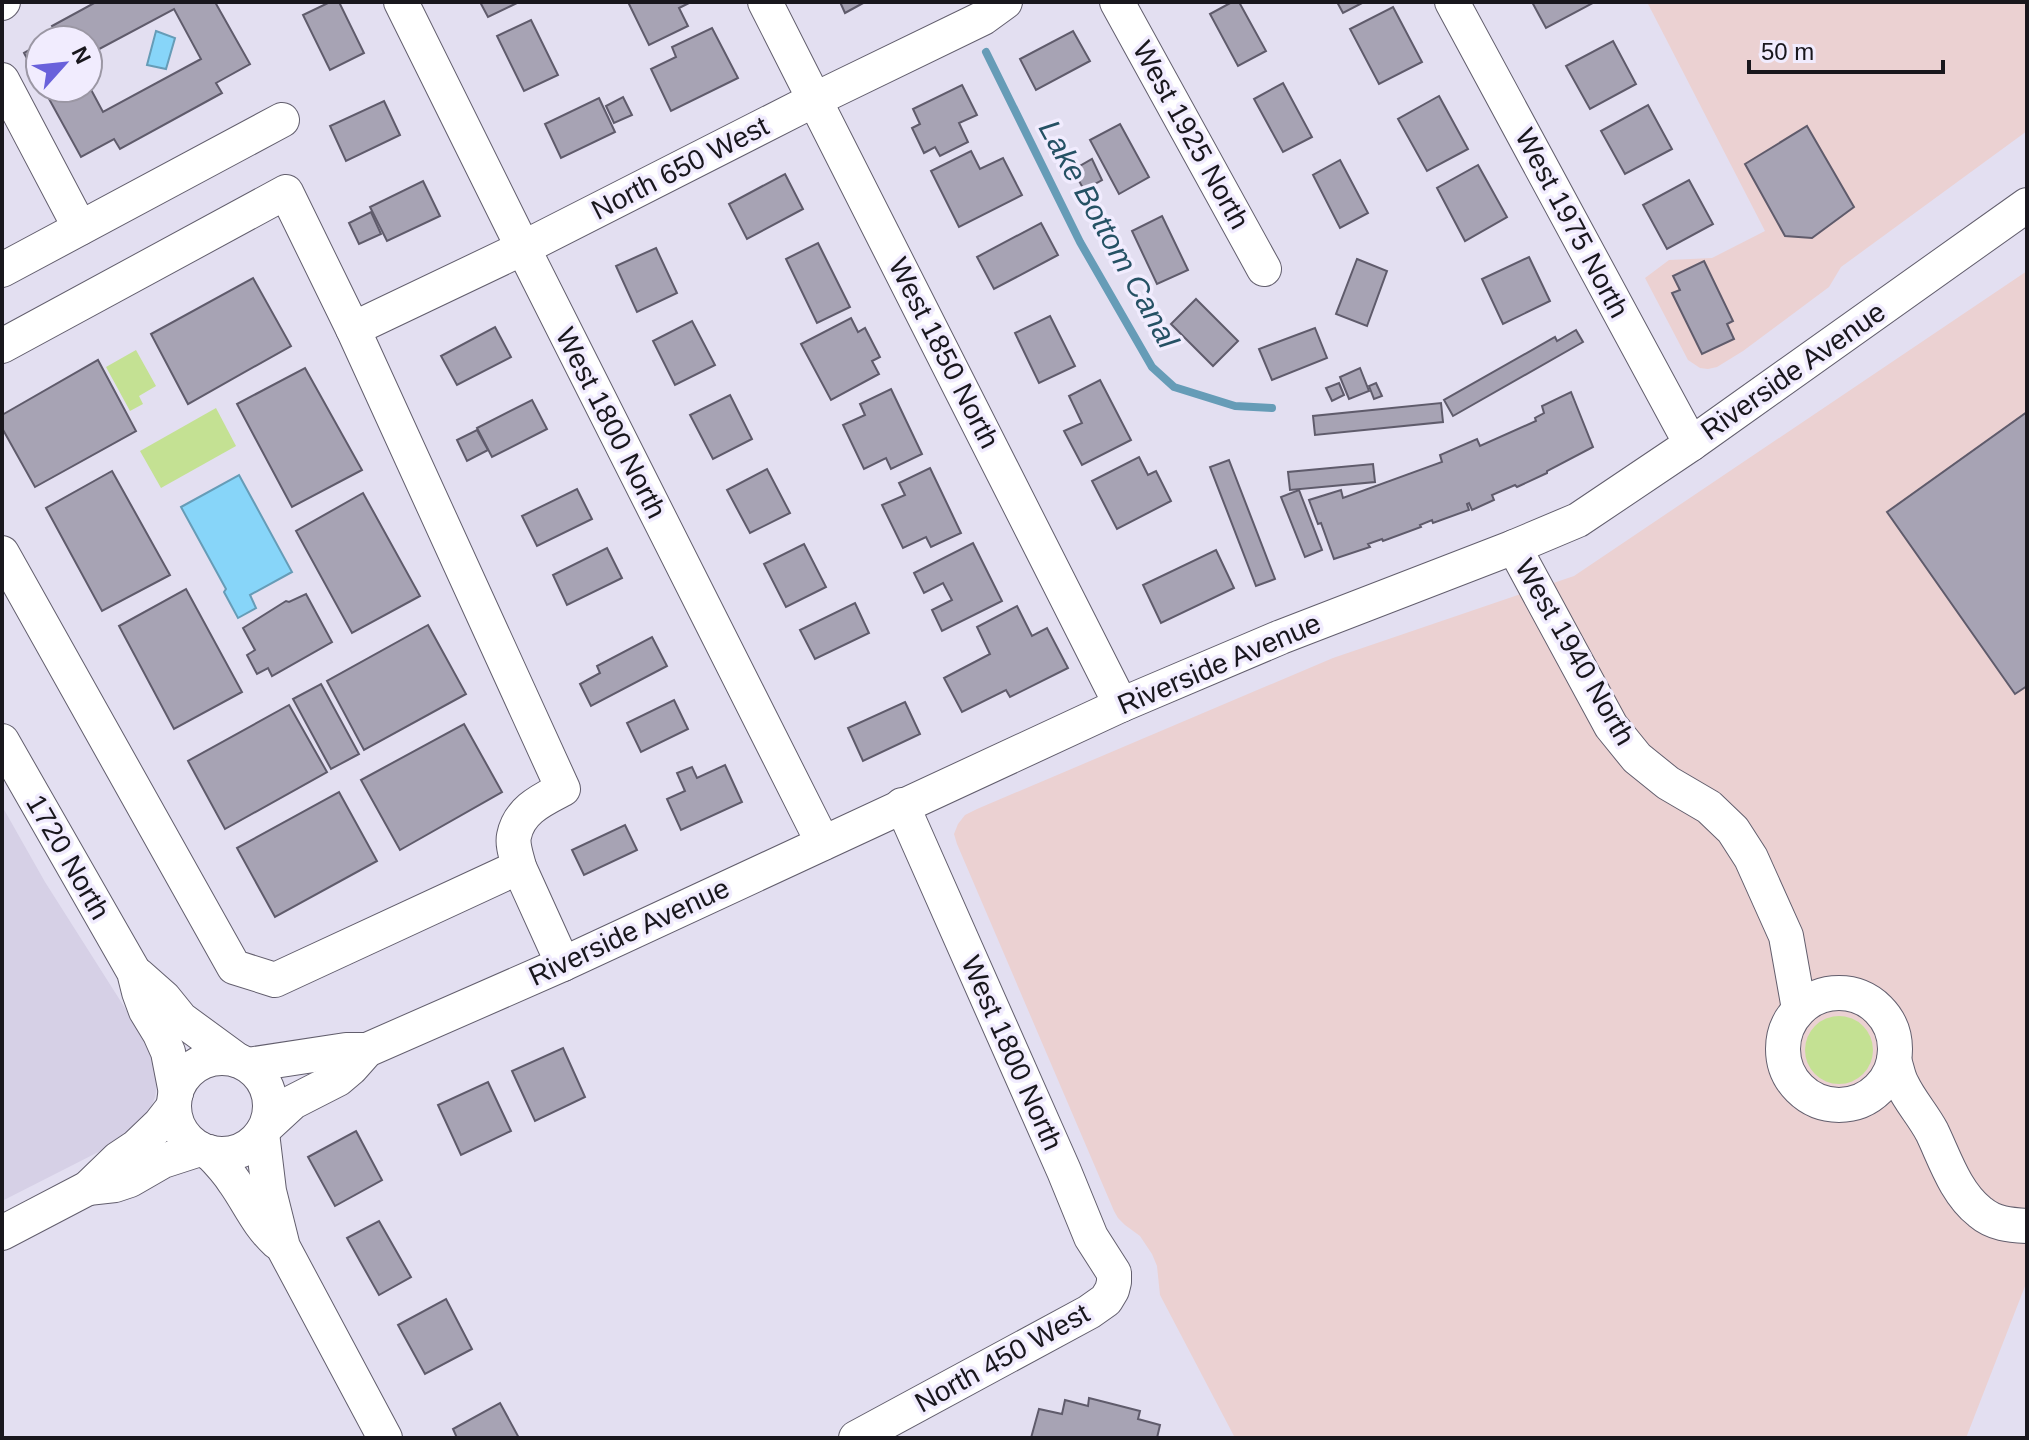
<svg xmlns="http://www.w3.org/2000/svg" width="2029" height="1440" viewBox="0 0 2029 1440" font-family="Helvetica,sans-serif">
	<style>
		.commercial { fill: #ebd1d2 }
		.industrial { fill: #d6d0e6 }
		.green { fill: #c4e193 }
		.water { fill: #87d5f9; stroke: #669cb7; stroke-width: 2 }
		.lines { fill: none; stroke-linecap: round; stroke-linejoin: round }
		.stream { stroke: #669cb7; stroke-width: 8 }
		.building { fill: #a7a3b4; stroke: #5f5b6b; stroke-width: 2 }
		.minor-casing { stroke: #625e6d; stroke-width: 36 }
		.minor { stroke: #fff; stroke-width: 34 }
		.labels { text-anchor: middle; dominant-baseline: central; stroke-width: 7; stroke-linejoin: round; paint-order: stroke }
		.street-label { font-size: 28px; fill: #19171d; stroke: #f1ecfe }
		.water-label { font-size: 30px; font-style: italic; fill: #255164; stroke: #f1ecfe }
	</style>
	<rect width="100%" height="100%" fill="#e3dff1"/>
	<g class="commercial">
		<path d="M1647,2H2027V131L1841,267L1829,287L1743,351L1717,367L1708,369L1700,368L1688,360L1645,278L1669,260L1712,258L1765,231Z"/>
		<path d="M2027,271V1281L1966,1438H1235L1160,1295L1157,1266L1152,1254L1140,1236L1125,1225L1118,1218L1114,1211L957,844L954,834L958,824L965,815L977,809L1333,658L1574,576Z"/>
	</g>
	<path class="industrial" d="M2,806L45,882L151,1049L158,1079L155,1097L150,1111L124,1139L2,1201Z"/>
	<g class="green">
		<path d="M136,350L156,386L139,396L143,404L130,411L106,367Z"/>
		<path d="M216,408L236,446L161,488L140,451Z"/>
		<circle cx="1839" cy="1050" r="34"/>
	</g>
	<g class="water">
		<path d="M156,31L175,38L166,69L147,65Z"/>
		<path d="M239,475L292,572L250,595L256,608L238,618L224,592L226,589L181,507Z"/>
	</g>
	<g class="lines">
		<path class="stream" d="M986,52L1080,242L1152,367L1174,387L1235,406L1272,408"/>
	</g>
	<g class="building">
		<path d="M96,2H215L250,64L216,83L222,93L120,149L114,139L81,157L43,88H88V84L103,112L201,59L174,9L88,55V40H48L57,35L52,26Z"/>
		<path d="M330,2H339L364,53L330,70L303,15Z"/>
		<path d="M480,2H519L488,17Z"/>
		<path d="M628,2H691L679,8L688,26L649,45Z"/>
		<path d="M840,2H865L845,13Z"/>
		<path d="M1232,2H1239L1266,51L1238,66L1210,14Z"/>
		<path d="M1337,2H1364L1343,13Z"/>
		<path d="M1532,2H1593V3L1546,28Z"/>
		<path d="M1393,7L1422,62L1379,84L1350,29Z"/>
		<path d="M531,20L558,75L524,91L497,36Z"/>
		<path d="M712,28L738,78L671,111L651,69L676,57L672,47Z"/>
		<path d="M1073,31L1090,61L1036,90L1020,59Z"/>
		<path d="M1613,41L1636,84L1590,109L1566,66Z"/>
		<path d="M40,44V83L24,53Z"/>
		<path d="M1283,83L1312,137L1283,152L1254,99Z"/>
		<path d="M962,85L977,115L959,123L968,142L940,156L935,147L924,153L912,128L920,124L913,109Z"/>
		<path d="M1439,96L1468,149L1427,171L1398,119Z"/>
		<path d="M623,97L632,115L614,123L606,106Z"/>
		<path d="M599,98L615,132L561,158L545,124Z"/>
		<path d="M384,101L400,135L346,161L330,126Z"/>
		<path d="M1648,105L1672,149L1625,174L1601,131Z"/>
		<path d="M1120,124L1149,177L1119,194L1090,140Z"/>
		<path d="M1807,126L1854,207L1812,238L1785,236L1745,164Z"/>
		<path d="M971,151L980,169L1003,158L1022,195L959,227L931,171Z"/>
		<path d="M1092,159L1102,180L1084,190L1073,170Z"/>
		<path d="M1340,160L1368,213L1340,228L1313,175Z"/>
		<path d="M1478,165L1507,217L1465,241L1437,188Z"/>
		<path d="M785,174L803,209L747,239L729,204Z"/>
		<path d="M1689,180L1713,224L1667,249L1643,205Z"/>
		<path d="M423,181L440,216L387,241L370,207Z"/>
		<path d="M371,212L381,234L359,244L349,223Z"/>
		<path d="M1162,216L1188,270L1157,284L1132,231Z"/>
		<path d="M1041,223L1058,255L994,289L977,257Z"/>
		<path d="M818,243L850,307L817,323L786,259Z"/>
		<path d="M656,248L677,293L637,312L616,266Z"/>
		<path d="M1529,257L1550,301L1503,324L1482,279Z"/>
		<path d="M1357,259L1387,271L1367,326L1336,314Z"/>
		<path d="M1704,261L1733,321L1727,324L1734,339L1702,354L1672,293L1680,290L1673,276Z"/>
		<path d="M253,278L291,346L188,404L151,334Z"/>
		<path d="M1196,299L1238,341L1213,366L1171,324Z"/>
		<path d="M1050,316L1075,366L1039,383L1015,333Z"/>
		<path d="M851,318L858,332L865,328L880,357L872,361L879,374L831,400L801,344Z"/>
		<path d="M692,321L715,365L675,385L653,341Z"/>
		<path d="M495,327L511,357L457,385L441,356Z"/>
		<path d="M1315,328L1327,358L1272,380L1259,349Z"/>
		<path d="M1576,330L1583,342L1453,416L1444,400L1555,337L1557,341Z"/>
		<path d="M98,360L136,431L35,487L2,428V415Z"/>
		<path d="M305,368L362,470L292,507L237,404Z"/>
		<path d="M1360,368L1369,391L1349,399L1340,377Z"/>
		<path d="M1100,380L1131,440L1082,465L1064,431L1082,423L1069,396Z"/>
		<path d="M1339,383L1344,395L1332,401L1326,388Z"/>
		<path d="M1376,383L1382,396L1374,399L1369,386Z"/>
		<path d="M891,389L922,454L891,469L886,458L864,469L843,425L865,415L860,404Z"/>
		<path d="M1571,392L1593,447L1547,471V473L1517,487L1515,485L1492,495L1494,500L1472,510L1469,503L1467,504L1469,510L1433,523L1432,520L1420,525L1421,527L1383,541L1382,539L1368,544L1370,547L1334,559L1321,523L1318,524L1309,500L1341,490L1343,498L1442,462L1440,455L1477,439L1480,446L1536,421L1535,418L1544,413L1542,406Z"/>
		<path d="M730,395L752,439L713,459L690,415Z"/>
		<path d="M532,400L547,429L492,457L477,428Z"/>
		<path d="M1441,403L1443,422L1315,435L1313,416Z"/>
		<path d="M2027,412V686L2015,694L1887,512Z"/>
		<path d="M477,430L488,450L467,461L457,440Z"/>
		<path d="M1139,457L1148,475L1156,471L1171,501L1117,529L1092,481Z"/>
		<path d="M1229,460L1275,579L1256,586L1210,467Z"/>
		<path d="M1373,464L1375,482L1290,490L1288,472Z"/>
		<path d="M930,468L961,533L931,547L926,537L903,548L882,505L905,495L899,483Z"/>
		<path d="M767,469L790,513L750,533L727,490Z"/>
		<path d="M112,471L170,575L102,611L46,508Z"/>
		<path d="M577,489L592,519L537,546L522,516Z"/>
		<path d="M1299,490L1322,550L1305,557L1281,497Z"/>
		<path d="M363,493L420,596L352,633L296,531Z"/>
		<path d="M973,543L1002,601L942,631L932,610L952,600L943,583L924,593L914,573Z"/>
		<path d="M804,544L826,587L786,607L764,564Z"/>
		<path d="M607,548L622,578L567,605L553,575Z"/>
		<path d="M1216,550L1234,588L1161,623L1143,585Z"/>
		<path d="M186,589L242,692L174,729L119,626Z"/>
		<path d="M306,594L332,642L272,676L268,668L257,674L247,655L255,650L243,628L286,601L289,602Z"/>
		<path d="M855,603L869,633L815,659L800,630Z"/>
		<path d="M1017,606L1032,636L1047,628L1068,668L1010,697L1006,690L962,712L944,678L990,654L977,627Z"/>
		<path d="M428,625L466,694L364,750L327,681Z"/>
		<path d="M652,637L667,666L591,706L580,684L600,673L597,666Z"/>
		<path d="M321,684L359,754L331,769L293,699Z"/>
		<path d="M674,700L688,729L641,752L627,723Z"/>
		<path d="M905,702L920,734L863,761L848,728Z"/>
		<path d="M289,705L327,772L225,829L188,761Z"/>
		<path d="M464,724L502,792L400,850L361,780Z"/>
		<path d="M725,765L742,802L681,830L667,799L685,791L677,773L692,767L697,778Z"/>
		<path d="M339,792L377,861L275,917L237,848Z"/>
		<path d="M625,825L637,850L584,875L572,850Z"/>
		<path d="M563,1048L585,1097L535,1121L512,1071Z"/>
		<path d="M488,1082L511,1131L461,1155L438,1105Z"/>
		<path d="M356,1131L382,1180L335,1206L308,1157Z"/>
		<path d="M379,1221L411,1277L379,1295L347,1238Z"/>
		<path d="M446,1299L472,1349L425,1374L398,1325Z"/>
		<path d="M1089,1398L1140,1411L1138,1419L1160,1425L1157,1438H1031L1039,1409L1062,1414L1065,1400L1088,1406Z"/>
		<path d="M500,1403L519,1438H457L453,1429Z"/>
	</g>
	<g class="lines">
		<defs>
			<g id="minor">
				<path d="M401,2L523,248L823,843"/>
				<path d="M765,2L1121,705"/>
				<path d="M1117,2L1264,269"/>
				<path d="M1452,2L1691,444"/>
				<path d="M2,3L3,2"/>
				<path d="M2,80L80,228"/>
				<path d="M2,270L282,120"/>
				<path d="M353,329L523,248L816,99L983,18L1005,2"/>
				<path d="M2,346L286,192L353,329L563,789C542,800 519,810 514,836C512,845 517,858 519,867L275,980L234,967L2,553"/>
				<path d="M1514,547L1611,726L1637,758L1668,783L1709,807L1733,830L1751,858L1786,936L1799,1009"/>
				<path d="M2,741L134,972L139,992L146,1011L160,1034L168,1052L176,1093"/>
				<path d="M519,867L563,964"/>
				<path d="M138,975L164,998L181,1019L237,1060"/>
				<circle cx="1839" cy="1049" r="56"/>
				<circle cx="222" cy="1106" r="48"/>
				<path d="M1894,1060C1897,1068 1898,1077 1902,1084C1910,1101 1923,1115 1932,1132C1945,1159 1955,1192 1980,1212C1994,1224 2010,1225 2027,1226"/>
				<path d="M248,1065L346,1050H367"/>
				<path d="M267,1126L293,1102L338,1079L351,1068L367,1050L563,964L1121,705L1281,637L1514,547L1578,520L1691,444L2027,205"/>
				<path d="M262,1133L269,1191L283,1247L385,1438"/>
				<path d="M209,1152C219,1162 228,1172 235,1183C249,1203 258,1225 277,1242"/>
				<path d="M88,1188L115,1185L130,1180L163,1161L200,1149"/>
				<path d="M2,1233L88,1188L118,1159L136,1147L160,1124L174,1106"/>
				<path d="M856,1438L1089,1312L1106,1300L1112,1290L1114,1282V1273L1091,1237L1064,1171L902,805"/>
			</g>
		</defs>
		<use href="#minor" class="minor-casing"/>
		<use href="#minor" class="minor"/>
	</g>
	<g class="labels">
		<g class="street-label">
			<text transform="translate(1191 135) rotate(61)">West 1925 North</text>
			<text transform="translate(680 168) rotate(-27)">North 650 West</text>
			<text transform="translate(1572 223) rotate(62)">West 1975 North</text>
			<text transform="translate(944 353) rotate(63)">West 1850 North</text>
			<text transform="translate(1793 371) rotate(-35)">Riverside Avenue</text>
			<text transform="translate(611 423) rotate(63)">West 1800 North</text>
			<text transform="translate(1575 652) rotate(60)">West 1940 North</text>
			<text transform="translate(1219 664) rotate(-23)">Riverside Avenue</text>
			<text transform="translate(68 857) rotate(60)">1720 North</text>
			<text transform="translate(629 932) rotate(-25)">Riverside Avenue</text>
			<text transform="translate(1012 1053) rotate(66)">West 1800 North</text>
			<text transform="translate(1002 1358) rotate(-29)">North 450 West</text>
		</g>
		<g class="water-label">
			<text transform="translate(1109 234) rotate(61)">Lake Bottom Canal</text>
		</g>
	</g>
	<rect width="2029" height="1440" fill="none" stroke="#19171d" stroke-width="8"/>
	<g transform="translate(64 64) rotate(63)"><circle r="38" fill="#f1ecfe" stroke="#9b97a4" stroke-width="2"/>
	<path d="M0-6L14 30L0 20L-14 30Z" fill="#6961db"/>
	<text y="-12" font-size="22" font-weight="bold" text-anchor="middle" fill="#19171d">N</text>
	</g>
	<path d="M1749 60v12h194v-12" fill="none" stroke="#19171d" stroke-width="4"/>
	<text x="1761" y="60" font-size="24" fill="#19171d" stroke="#f1ecfe" stroke-width="6" paint-order="stroke">50 m</text>
</svg>
